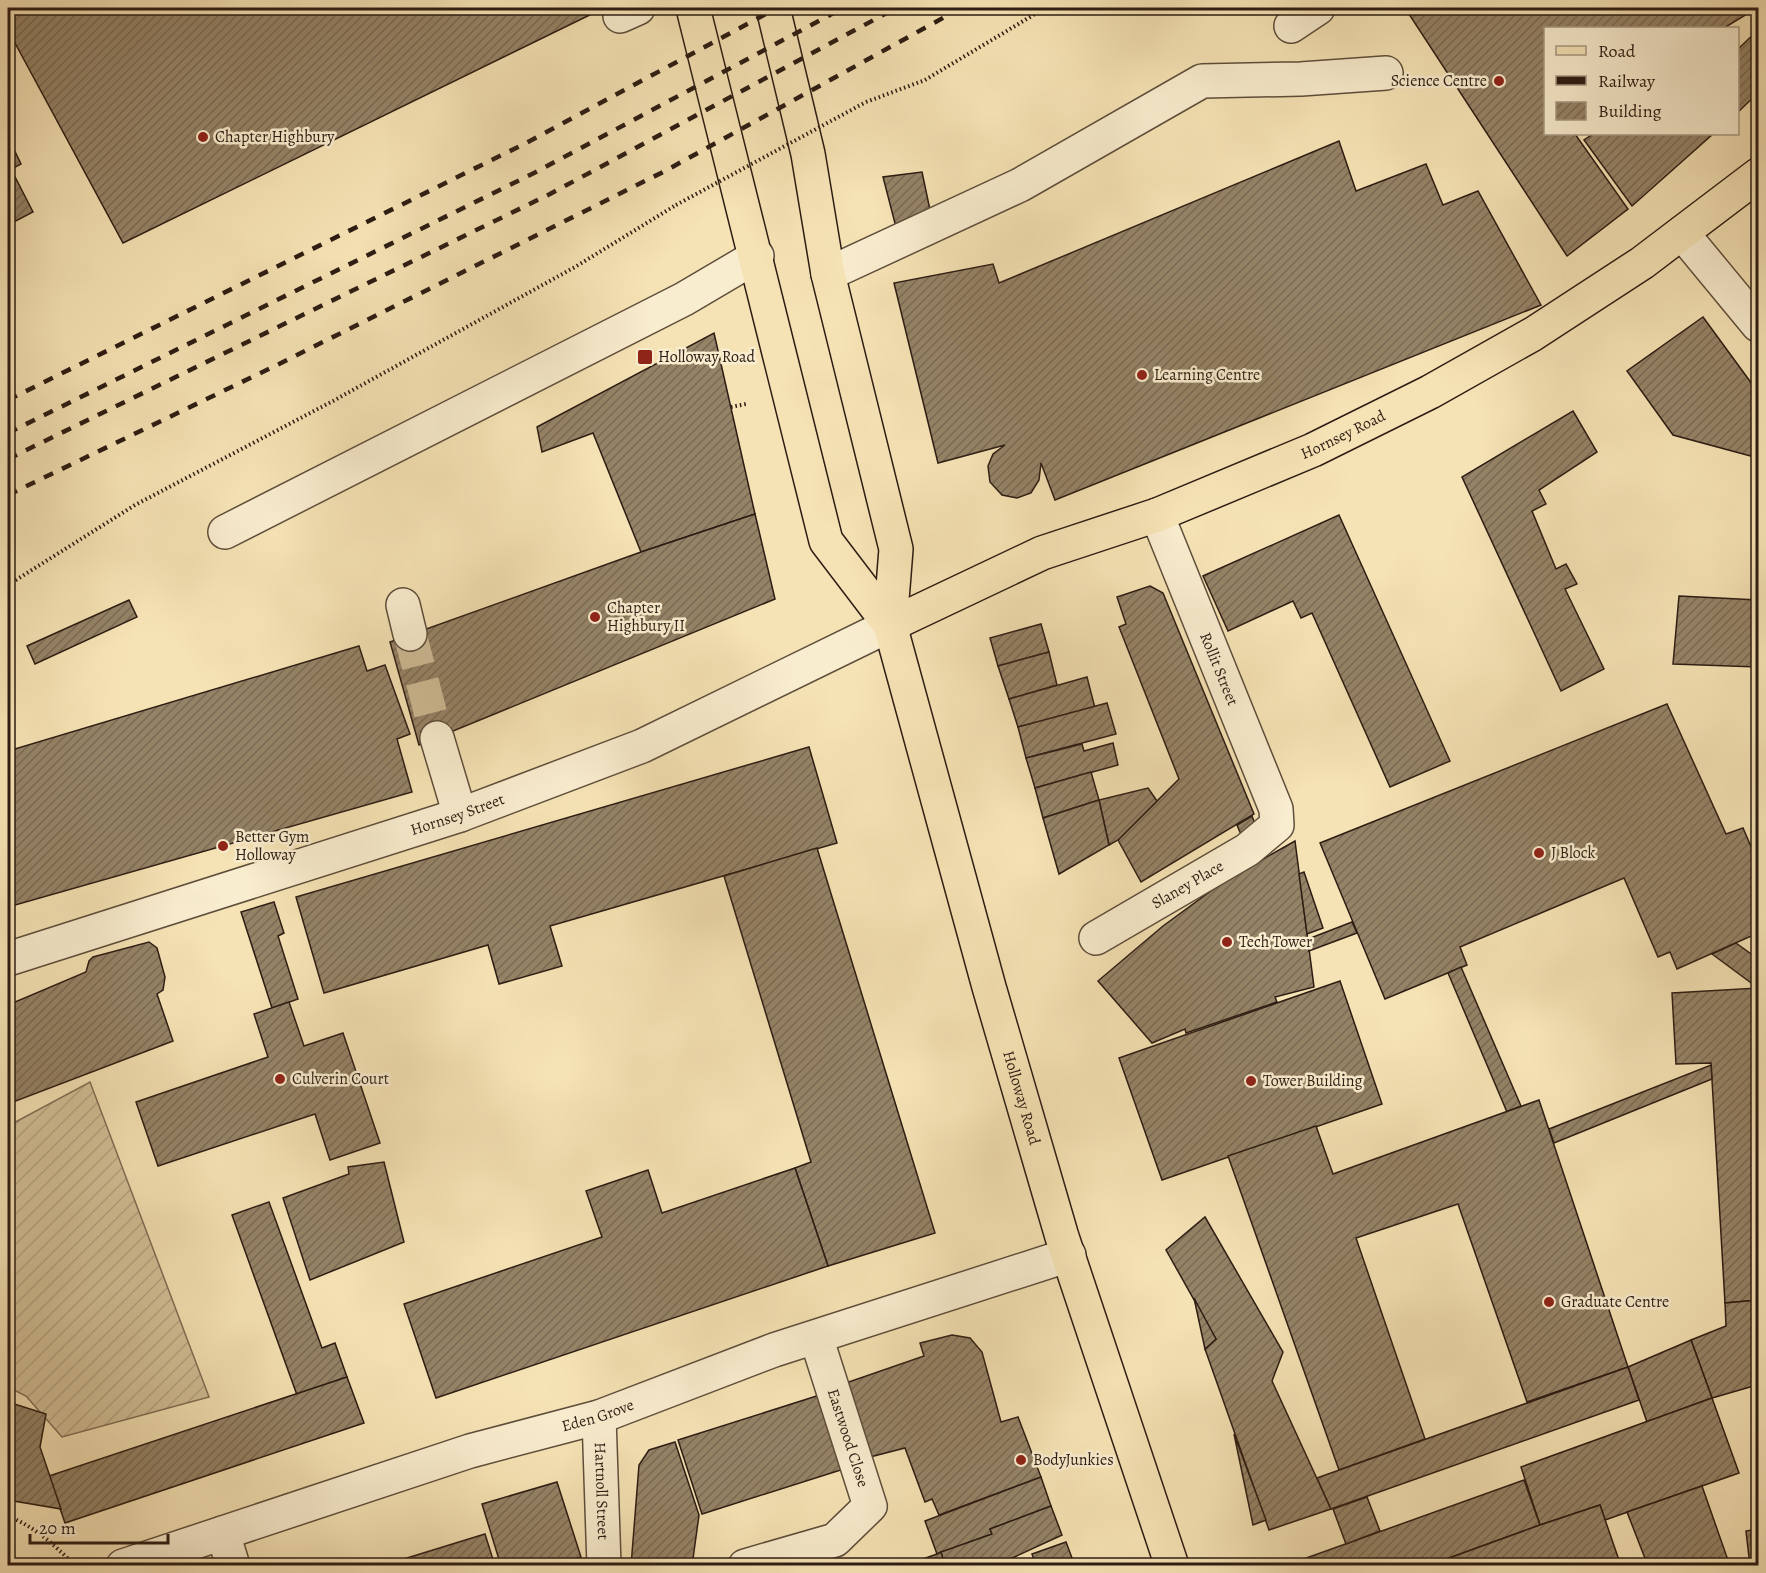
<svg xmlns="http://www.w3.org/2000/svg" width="1766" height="1573" viewBox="0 0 1766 1573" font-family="Alegreya,serif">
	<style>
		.garden { fill: url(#garden-furrows); stroke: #806e56; stroke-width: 1.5 }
		.building { fill: url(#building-hatch); stroke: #2c1c13; stroke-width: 1.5 }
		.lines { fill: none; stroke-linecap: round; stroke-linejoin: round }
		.minor-tunnel { stroke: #cebb95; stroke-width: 33; stroke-dasharray: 33 16; stroke-linecap: butt }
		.minor-casing { stroke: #5e4e3c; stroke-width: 36 }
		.major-casing { stroke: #2c1c13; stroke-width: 36 }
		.highway-casing { stroke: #2c1c13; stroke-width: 36 }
		.path { stroke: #2c1c13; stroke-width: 4; stroke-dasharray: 1.5 3; stroke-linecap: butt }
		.minor { stroke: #f9edcf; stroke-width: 33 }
		.major { stroke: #f6e3b5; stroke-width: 33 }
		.highway { stroke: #f6e3b5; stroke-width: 33 }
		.rail { stroke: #2c1c13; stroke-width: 4.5; stroke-dasharray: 10 10; stroke-linecap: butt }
		.path-bridge { stroke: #2c1c13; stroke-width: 4; stroke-dasharray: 1.5 3; stroke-linecap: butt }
		.poi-dot { fill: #8f2418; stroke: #f9edcf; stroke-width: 2 }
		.labels { text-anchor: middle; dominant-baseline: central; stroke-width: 5; stroke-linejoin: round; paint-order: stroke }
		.poi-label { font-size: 16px; fill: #2c1c13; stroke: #f9edcf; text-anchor: start }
		.street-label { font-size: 16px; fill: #2c1c13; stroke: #f9edcf }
	</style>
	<defs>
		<pattern id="garden-furrows" width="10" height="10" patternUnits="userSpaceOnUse" patternTransform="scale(1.5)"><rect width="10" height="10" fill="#d4c199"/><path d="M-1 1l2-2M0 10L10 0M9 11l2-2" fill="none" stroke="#b6a583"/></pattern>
		<pattern id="building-hatch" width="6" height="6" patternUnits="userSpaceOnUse" patternTransform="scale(1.5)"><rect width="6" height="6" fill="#958367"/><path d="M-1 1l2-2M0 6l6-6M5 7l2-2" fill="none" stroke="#7a6a54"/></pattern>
	</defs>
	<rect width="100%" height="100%" fill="#f6e3b5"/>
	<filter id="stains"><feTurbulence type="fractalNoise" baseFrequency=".00333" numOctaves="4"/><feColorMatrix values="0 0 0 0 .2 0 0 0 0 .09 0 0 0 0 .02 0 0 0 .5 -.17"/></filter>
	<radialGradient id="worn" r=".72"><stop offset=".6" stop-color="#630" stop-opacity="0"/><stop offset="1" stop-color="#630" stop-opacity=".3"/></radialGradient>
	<path class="garden" d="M90,1082L209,1397L62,1437L26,1396L8,1387V1126Z"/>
	<g class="building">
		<path d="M8,8H604L123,243L8,30Z"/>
		<path d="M1405,8H1757L1724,28H1546V134H1575L1628,209L1567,256Z"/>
		<path d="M1758,30V93L1738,112V49Z"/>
		<path d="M1593,134H1713L1632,206L1584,140Z"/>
		<path d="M8,137L21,164L8,171Z"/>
		<path d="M1339,141L1356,191L1426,164L1443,205L1478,191L1541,305L1055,500L1041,463L1039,480L1031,493L1017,498L1002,495L990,482L988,466L993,454L1005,445L938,463L894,283L993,264L999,283Z"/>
		<path d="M11,169L33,212L8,225V171Z"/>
		<path d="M922,172L930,210L897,231L883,177Z"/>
		<path d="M1703,317L1752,384L1758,386V458L1673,435L1627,371Z"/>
		<path d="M714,333L755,514L641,552L593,433L542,452L537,427Z"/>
		<path d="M1573,411L1597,452L1539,490L1546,504L1532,511L1556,569L1566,564L1577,584L1565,589L1604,669L1561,691L1462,477Z"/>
		<path d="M755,514L775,599L419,745L390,642L641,552Z"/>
		<path d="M1339,515L1450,761L1390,787L1312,613L1301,618L1293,601L1228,631L1203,576Z"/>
		<path d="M1150,586L1163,593L1254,814L1141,882L1118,840L1179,779L1119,627L1126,624L1117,597Z"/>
		<path d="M1679,596L1758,600V667L1673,664Z"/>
		<path d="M129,600L137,617L35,664L27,646Z"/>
		<path d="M1041,624L1049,652L998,666L990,638Z"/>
		<path d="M359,646L367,671L385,665L410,734L397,739L412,792L8,907V751Z"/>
		<path d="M1049,652L1057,685L1009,699L998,666Z"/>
		<path d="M1087,677L1095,708L1018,727L1009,699Z"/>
		<path d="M1107,703L1116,734L1026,758L1018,727Z"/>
		<path d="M1667,704L1726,834L1743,828L1758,863V874L1751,878L1758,895V933L1677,969L1670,952L1658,957L1624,878L1460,947L1467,965L1385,999L1320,843Z"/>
		<path d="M1113,743L1118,765L1035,788L1026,758L1082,744L1084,751Z"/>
		<path d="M809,747L837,843L550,926L562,966L499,984L488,945L324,993L296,897Z"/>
		<path d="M1091,772L1099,800L1043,818L1035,788Z"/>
		<path d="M1148,788L1157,801L1118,840L1109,845L1099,800Z"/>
		<path d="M1099,800L1109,845L1059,874L1043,818Z"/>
		<path d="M1252,816L1267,855L1253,863L1237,825Z"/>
		<path d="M1295,841L1314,987L1275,997L1277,1002L1186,1033L1185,1029L1152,1043L1098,981L1163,926L1226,880Z"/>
		<path d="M817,848L935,1233L828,1266L795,1168L811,1162L724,876Z"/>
		<path d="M1304,872L1323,928L1307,934L1299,874Z"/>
		<path d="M274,902L284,933L278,936L298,999L272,1008L241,912Z"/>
		<path d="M1352,922L1357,933L1309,951L1308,939Z"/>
		<path d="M149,942L157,948L165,977L163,990L157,994L173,1041L8,1104V1005L86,972L89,961L93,957Z"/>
		<path d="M1736,943L1758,959V988L1712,954Z"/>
		<path d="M1461,967L1521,1106L1507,1112L1448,973Z"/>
		<path d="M1340,981L1382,1104L1162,1180L1119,1058Z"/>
		<path d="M1758,988V1300L1725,1303L1711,1063L1676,1064L1672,993Z"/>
		<path d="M289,1002L304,1046L343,1033L380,1143L330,1160L315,1114L158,1166L136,1102L268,1057L254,1014Z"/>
		<path d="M1711,1065L1712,1079L1554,1143L1549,1129Z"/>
		<path d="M1539,1100L1628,1367L1527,1402L1458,1204L1356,1238L1425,1439L1339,1470L1228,1156L1316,1126L1333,1174Z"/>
		<path d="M384,1162L404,1242L310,1280L283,1198L349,1174L348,1167Z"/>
		<path d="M795,1168L828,1266L436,1398L404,1304L602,1237L586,1191L648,1170L662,1213Z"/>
		<path d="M269,1202L322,1348L335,1343L347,1377L297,1395L232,1215Z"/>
		<path d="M1205,1217L1283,1352L1272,1381L1331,1509L1269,1530L1205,1349L1216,1339L1166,1250Z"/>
		<path d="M1194,1298L1216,1339L1205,1349Z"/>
		<path d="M1758,1300V1404L1757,1385L1712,1398L1691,1340L1726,1326L1725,1303Z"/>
		<path d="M952,1335L970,1338L982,1352L1001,1422L1018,1417L1041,1477L939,1515L932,1499L925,1502L905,1448L866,1458L843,1384L924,1356L920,1343Z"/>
		<path d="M1691,1340L1712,1398L1647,1422L1628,1367Z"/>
		<path d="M1628,1367L1639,1400L1331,1509L1317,1478Z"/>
		<path d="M347,1377L364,1423L65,1523L49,1476Z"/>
		<path d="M823,1394L847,1468L702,1514L678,1440Z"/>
		<path d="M1712,1398L1739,1473L1605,1520L1600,1505L1540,1525L1521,1467Z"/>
		<path d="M8,1402L46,1414L40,1447L61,1509L8,1500Z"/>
		<path d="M1234,1434L1266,1520L1253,1525Z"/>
		<path d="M675,1442L699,1515L692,1566H631L639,1465L649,1450Z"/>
		<path d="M1041,1477L1051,1506L990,1529L992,1534L937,1554L925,1521Z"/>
		<path d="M1524,1480L1540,1525L1427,1566H1284Z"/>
		<path d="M557,1482L581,1557L553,1566H501L482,1504Z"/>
		<path d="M1702,1486L1730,1566H1648L1627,1512Z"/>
		<path d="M1367,1497L1380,1531L1346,1544L1333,1509Z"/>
		<path d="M1600,1505L1621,1566H1427L1540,1525Z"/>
		<path d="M1051,1506L1062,1535L995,1566H945L941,1552L992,1534L990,1529Z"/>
		<path d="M1758,1529V1565L1750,1566L1746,1531Z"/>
		<path d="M485,1534L495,1566H381Z"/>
		<path d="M1066,1542L1075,1566H1036L1032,1554Z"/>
		<path d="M941,1552L945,1566H903L937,1554Z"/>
	</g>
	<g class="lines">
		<path class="minor-tunnel" d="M410,634L437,738"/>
		<defs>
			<g id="minor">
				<path d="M620,16L638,8"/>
				<path d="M1291,26L1318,8"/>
				<path d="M1682,233L1758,325"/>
				<path d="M828,274L1020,185L1202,81L1301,79L1386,73"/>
				<path d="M225,532L684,299L757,256"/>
				<path d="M403,605L410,634"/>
				<path d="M437,738L460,815"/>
				<path id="s1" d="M1096,938L1247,850L1277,825L1276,809L1157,515"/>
				<path id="s2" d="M8,959L460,815L642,746L890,625"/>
				<path id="s3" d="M599,1417L604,1566"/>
				<path d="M223,1533L233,1566"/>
				<path id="s4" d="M123,1566L470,1451L599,1417L774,1350L1069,1255"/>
				<path d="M745,1566L835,1540L870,1506L816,1337"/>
			</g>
			<g id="major">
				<path id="s5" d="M890,625L1042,553L1157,515L1313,450L1430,392L1533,334L1642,263L1758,175"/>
			</g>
			<g id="highway">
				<path d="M693,8L826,541L890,625"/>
				<path id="s6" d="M773,8L808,154L828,274L896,549L890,625L989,987L1062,1237L1172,1566"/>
			</g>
		</defs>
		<use href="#minor" class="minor-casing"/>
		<use href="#major" class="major-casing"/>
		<use href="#highway" class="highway-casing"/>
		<g class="path">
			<path d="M866,102L925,80L1045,8"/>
			<path d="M731,407L746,404"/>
			<path d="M8,585L135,505L333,401L575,267L676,205"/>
			<path d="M8,1516C35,1527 55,1545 75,1566"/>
		</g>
		<use href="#minor" class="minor"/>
		<use href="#major" class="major"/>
		<use href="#highway" class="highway"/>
		<g class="rail">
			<path d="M8,400L526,143L777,8"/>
			<path d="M8,433L536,172L843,8"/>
			<path d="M8,459L550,194L896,8"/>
			<path d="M8,495L277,365L665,171L961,8"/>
		</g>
		<path class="path-bridge" d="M676,205L866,102"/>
	</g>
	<g class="poi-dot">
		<circle cx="1499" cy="81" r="6"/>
		<circle cx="203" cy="137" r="6"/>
		<rect x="637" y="349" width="16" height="16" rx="3"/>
		<circle cx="1142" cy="375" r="6"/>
		<circle cx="595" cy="617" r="6"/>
		<circle cx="223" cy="846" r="6"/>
		<circle cx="1539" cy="853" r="6"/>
		<circle cx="1227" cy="942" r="6"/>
		<circle cx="280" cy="1079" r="6"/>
		<circle cx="1251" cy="1081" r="6"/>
		<circle cx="1549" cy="1302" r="6"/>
		<circle cx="1021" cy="1460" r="6"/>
	</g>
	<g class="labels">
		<g class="poi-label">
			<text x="1487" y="81" text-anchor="end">Science Centre</text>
			<text x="215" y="137">Chapter Highbury</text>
			<text x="658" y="357">Holloway Road</text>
			<text x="1154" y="375">Learning Centre</text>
			<text x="607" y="608">Chapter<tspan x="607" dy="18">Highbury II</tspan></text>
			<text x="235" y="837">Better Gym<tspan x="235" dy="18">Holloway</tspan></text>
			<text x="1551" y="853">J Block</text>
			<text x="1239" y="942">Tech Tower</text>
			<text x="292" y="1079">Culverin Court</text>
			<text x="1263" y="1081">Tower Building</text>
			<text x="1561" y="1302">Graduate Centre</text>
			<text x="1033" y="1460">BodyJunkies</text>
		</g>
		<g class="street-label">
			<text stroke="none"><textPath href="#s5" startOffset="492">Hornsey Road</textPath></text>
			<text transform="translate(1219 669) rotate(68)">Rollit Street</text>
			<text stroke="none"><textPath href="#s2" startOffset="472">Hornsey Street</textPath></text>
			<text stroke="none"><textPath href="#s1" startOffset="106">Slaney Place</textPath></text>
			<text stroke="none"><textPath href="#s6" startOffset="1122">Holloway Road</textPath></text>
			<text stroke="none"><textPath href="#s4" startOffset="498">Eden Grove</textPath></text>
			<text transform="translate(848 1438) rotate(72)">Eastwood Close</text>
			<text stroke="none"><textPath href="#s3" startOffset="74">Hartnoll Street</textPath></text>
		</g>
	</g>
	<rect width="1766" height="1573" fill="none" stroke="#f6e3b5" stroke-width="30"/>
	<rect x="9" y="9" width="1748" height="1555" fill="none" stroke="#2c1c13" stroke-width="3"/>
	<rect x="15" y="15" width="1736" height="1543" fill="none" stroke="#2c1c13" stroke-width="1.5"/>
	<rect x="1544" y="27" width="195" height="108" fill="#f9edcf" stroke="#a79984" stroke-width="1.5"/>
	<rect x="1556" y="46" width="30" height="9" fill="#f6e3b5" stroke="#a79984" stroke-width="1.5"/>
	<text x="1598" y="57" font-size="18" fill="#2c1c13">Road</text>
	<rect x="1556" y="76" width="30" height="9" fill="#2c1c13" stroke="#a79984" stroke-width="1.5"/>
	<text x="1598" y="87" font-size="18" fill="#2c1c13">Railway</text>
	<rect x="1556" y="102" width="30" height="18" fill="url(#building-hatch)" stroke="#a79984" stroke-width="1.5"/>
	<text x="1598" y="117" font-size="18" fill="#2c1c13">Building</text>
	<path d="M30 1534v9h138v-9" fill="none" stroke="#2c1c13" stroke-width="3"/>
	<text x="39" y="1534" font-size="18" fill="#2c1c13" stroke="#f9edcf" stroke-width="4.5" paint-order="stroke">20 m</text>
	<rect width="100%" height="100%" filter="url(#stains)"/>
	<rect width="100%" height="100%" fill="url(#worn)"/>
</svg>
